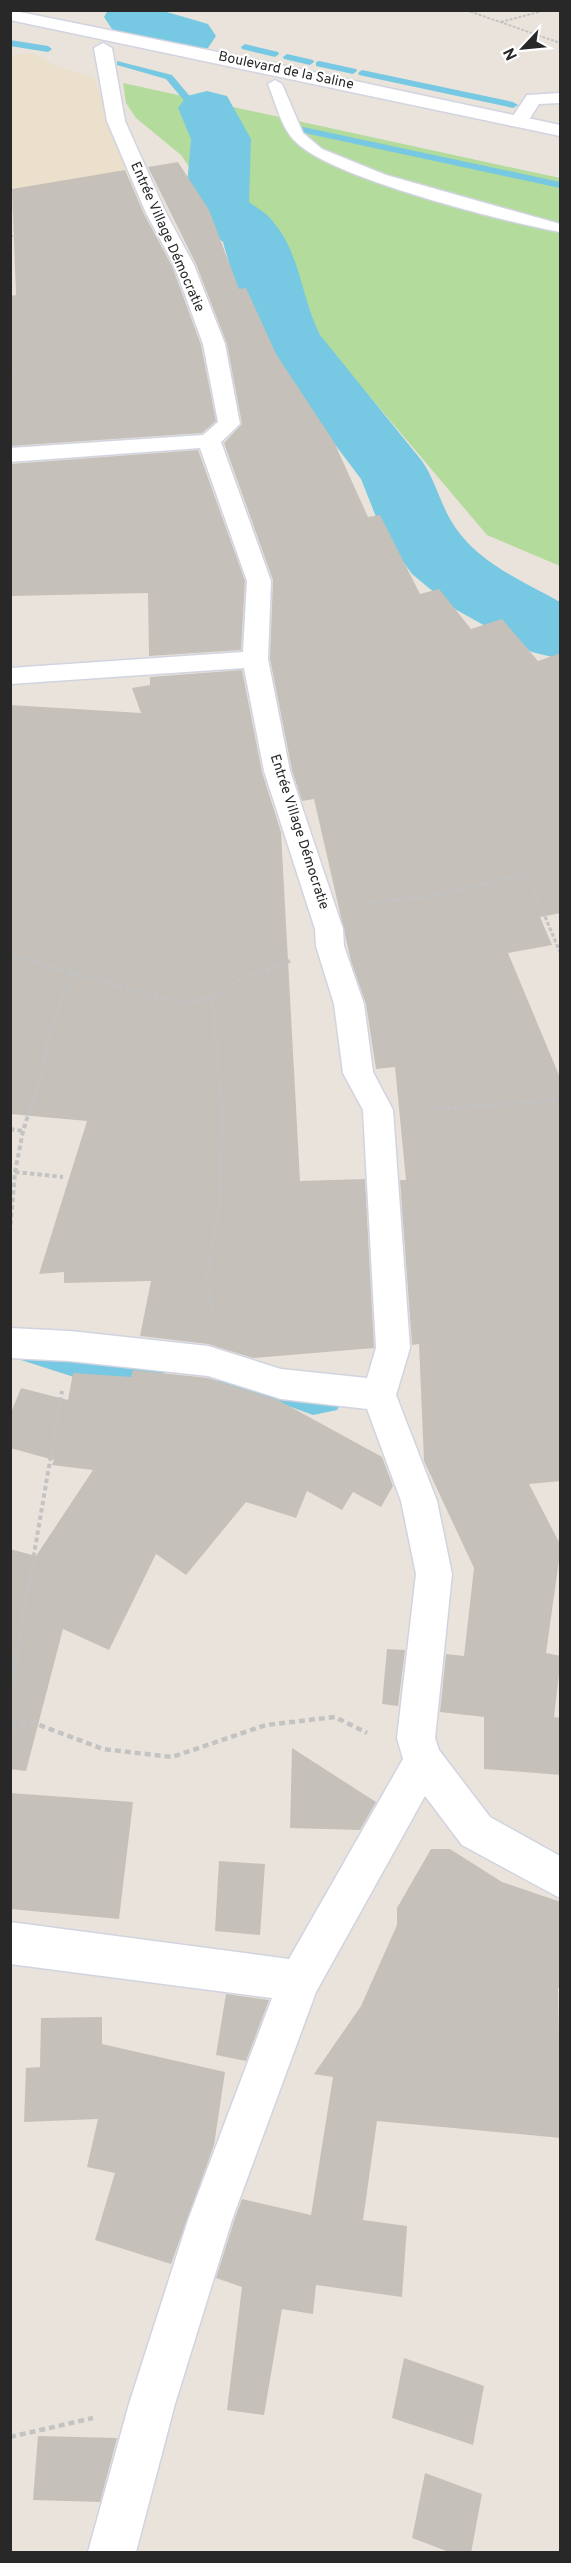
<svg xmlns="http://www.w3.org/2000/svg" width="571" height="2563" viewBox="0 0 571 2563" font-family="Overpass,sans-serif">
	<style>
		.education { fill: #eae0cc }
		.green { fill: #b3db9c }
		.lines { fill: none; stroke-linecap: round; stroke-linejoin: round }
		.stream { fill: #77c8e2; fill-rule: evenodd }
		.river { fill: #77c8e2; fill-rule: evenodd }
		.building { fill: #c5c1ba }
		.lane-casing { stroke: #d1d4e0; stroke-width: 3 }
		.street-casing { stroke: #d1d4e0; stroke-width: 3 }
		.secondary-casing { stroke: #d1d4e0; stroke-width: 3 }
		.path-far3 { stroke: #c3c3c3; stroke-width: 2; stroke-dasharray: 3 1.5; stroke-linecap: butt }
		.path-far2 { stroke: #c3c3c3; stroke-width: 3; stroke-dasharray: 4 2; stroke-linecap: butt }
		.path-far1 { stroke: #c3c3c3; stroke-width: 4; stroke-dasharray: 4.5 3; stroke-linecap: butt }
		.path { stroke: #c3c3c3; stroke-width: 4.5; stroke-dasharray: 6 4; stroke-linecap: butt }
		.lane { fill: #fff; fill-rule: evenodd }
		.street { fill: #fff; fill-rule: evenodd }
		.secondary { fill: #fff; fill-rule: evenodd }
		.labels { text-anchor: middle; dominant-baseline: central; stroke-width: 4.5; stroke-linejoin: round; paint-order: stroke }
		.far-street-label { font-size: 14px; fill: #282828; stroke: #fff }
	</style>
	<rect width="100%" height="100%" fill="#e9e3db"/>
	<path class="education" d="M33,53L57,66L94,78L139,197L100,210L11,214L10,55Z"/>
	<path class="green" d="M123,83L560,178V566L487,535L239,242L181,155L136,118L126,103Z"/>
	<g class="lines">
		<g class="stream">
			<path d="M10,40L48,46L52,49L48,52L10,46Z"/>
			<path d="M245,44L278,52L279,54L275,57L242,49L241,47Z"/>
			<path d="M287,54L313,60L314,62L310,65L284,59L283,57Z"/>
			<path d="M117,61L172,75L224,137V141H218L166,79L117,65Z"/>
			<path d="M319,61L356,69L357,71L353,74L316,66V62Z"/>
			<path d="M362,70L513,102L518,105L513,108L359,75L358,73Z"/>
			<path d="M303,127L560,182V188L300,132V128Z"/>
			<path d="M24,1347L74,1361L113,1360L155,1365L161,1368L164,1373L161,1378L155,1381L113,1376L74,1377L18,1359L16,1354L18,1349Z"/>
			<path d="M224,1376L280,1387L313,1399L331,1397L337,1400L340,1405L337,1410L313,1415L280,1403L218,1389L215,1384L218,1379Z"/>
		</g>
		<g class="river">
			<path d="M108,10H160L208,24L216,36L208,48L189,52L131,39L112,29L104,17Z"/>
			<path d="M207,91L227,96L251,139L249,202C257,208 268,214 274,223C300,253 302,300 320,335L422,461C436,481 441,507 455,527C479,563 524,582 560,602V659L532,652L453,608L412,574L382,532L361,479L257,341L244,315L223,242L197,221L188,208L187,186L191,139L178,108L187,96Z"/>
		</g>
	</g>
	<g class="building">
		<path d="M178,162L209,210L239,289L246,288L276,354L334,442L368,517L380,515L420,594L439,589L471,629L502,619L538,661L561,653V913L540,917L552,945L508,953L561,1080V1481L529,1484L561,1546L546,1653L561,1656L554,1717L561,1718V1775L484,1769V1717L440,1712L446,1654L464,1656L474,1568L424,1461L419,1344L412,1345L400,1180H406L395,1067L376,1069L366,1004L351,961L314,799L302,801L292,770L270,659L273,580L224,443L242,424L227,344L196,264L148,167Z"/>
		<path d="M125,170L144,214L172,266L201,345L216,421L202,433L10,446V296L16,295L12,189Z"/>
		<path d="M198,450L245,581L241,650L149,656L148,593L10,596V464Z"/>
		<path d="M242,670L262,772L281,832L300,1181L365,1179L374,1348L253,1358L208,1344L140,1336L151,1281L64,1283V1272L39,1274L87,1121L10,1114V705L141,713L132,688L150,685V677Z"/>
		<path d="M133,1370L208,1378L278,1400L382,1457L393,1486L381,1507L353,1492L342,1510L307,1491L296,1518L246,1502L186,1575L156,1554L109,1650L63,1629L26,1771L10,1769V1549L36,1556L93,1470L52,1465L54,1460L10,1448V1415L21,1388L68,1400L73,1373L131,1377Z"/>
		<path d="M387,1649L405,1650L398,1706L382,1704Z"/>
		<path d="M292,1748L376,1802L360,1830L290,1828Z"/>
		<path d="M10,1793L133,1802L119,1919L10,1909Z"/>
		<path d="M431,1849H450L502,1882L561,1902V1988H558L561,2138L377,2121L363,2220L407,2226L402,2297L316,2285L313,2314L282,2309L264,2415L227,2410L242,2287L216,2278L234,2221L242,2199L311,2215L333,2077L314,2074L361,2006L397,1925V1908Z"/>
		<path d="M219,1861L265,1864L260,1935L215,1931Z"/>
		<path d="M226,1994L269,2000L246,2061L216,2055Z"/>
		<path d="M102,2017V2044L225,2072L214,2145L171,2264L95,2240L115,2173L87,2167L98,2119L24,2122L26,2068L40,2067L41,2018Z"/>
		<path d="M404,2358L484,2386L473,2445L392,2418Z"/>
		<path d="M38,2436L117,2438L100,2502L33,2500Z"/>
		<path d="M425,2473L482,2494L471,2553H452L412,2538Z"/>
	</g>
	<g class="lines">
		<defs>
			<path id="lane" d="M275,80L282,84L303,133L322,149L386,175L560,224V232C506,222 331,178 296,142C281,128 276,103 268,84Z"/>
			<g id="street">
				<path d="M103,43L112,48L125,121L166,213L194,265L225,344L240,424L221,442L271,581L268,659L290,771L343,929L344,946L364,1004L373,1072L393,1110L410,1348L396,1395L437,1501L452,1574L435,1738L439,1750L490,1817L560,1856V1898L462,1845L425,1796L316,1992L232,2220L175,2404L136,2552H88L129,2404L188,2220L272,1998L10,1964V1922L289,1959L403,1759L397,1738L416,1574L401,1501L367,1409L281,1399L208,1376L70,1361L10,1358V1328L70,1331L208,1346L281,1369L367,1378L376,1348L363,1110L343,1073L334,1004L316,946L315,929L264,771L244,668L10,684V668L243,652L247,581L200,448L10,462V448L203,435L218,422L203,344L174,265L146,213L107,121L94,48Z"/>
				<path d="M560,93V103L539,104L525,126H511L509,122L527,95Z"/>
			</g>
			<path id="secondary" d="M10,10L257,60L560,125V136L10,20Z"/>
		</defs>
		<use href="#lane" class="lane-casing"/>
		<use href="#street" class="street-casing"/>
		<use href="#secondary" class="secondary-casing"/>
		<g class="path-far3">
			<path d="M466,10L560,43"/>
			<path d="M501,22L546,10"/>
			<path d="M10,236L66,234L116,221"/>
			<path d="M10,373H53L172,351"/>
		</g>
		<path class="path-far2" d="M366,904L435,895L527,874L560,952"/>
		<g class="path-far1">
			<path d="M10,955L182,1004L212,997L235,982L290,961"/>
			<path d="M212,997L222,1110L220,1202L207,1276L213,1316"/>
			<path d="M424,1110L560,1100"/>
			<path d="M10,1129L23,1131"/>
			<path d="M15,1172L63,1177"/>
			<path d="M10,1232L15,1172L23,1131L44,1066L49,1034L73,972"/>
			<path d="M17,1653L62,1391"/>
		</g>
		<g class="path">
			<path d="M10,1692L17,1652"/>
			<path d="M10,1727L34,1723L103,1749L172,1757L266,1725L335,1717L367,1733"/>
			<path d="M10,2437L93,2418"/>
		</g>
		<use href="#lane" class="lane"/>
		<use href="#street" class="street"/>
		<use href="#secondary" class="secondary"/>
	</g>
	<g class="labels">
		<g class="far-street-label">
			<text transform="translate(286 71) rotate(12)">Boulevard de la Saline</text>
			<text transform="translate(167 237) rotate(66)">Entrée Village Démocratie</text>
			<text transform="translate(299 832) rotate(72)">Entrée Village Démocratie</text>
		</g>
	</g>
	<rect width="571" height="2563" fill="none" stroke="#282828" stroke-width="24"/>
	<g transform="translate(523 48) rotate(244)" stroke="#ffffff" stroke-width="4.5" paint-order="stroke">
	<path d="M0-4.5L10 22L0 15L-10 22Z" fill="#282828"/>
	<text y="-9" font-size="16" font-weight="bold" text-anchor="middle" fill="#282828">N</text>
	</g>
</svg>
